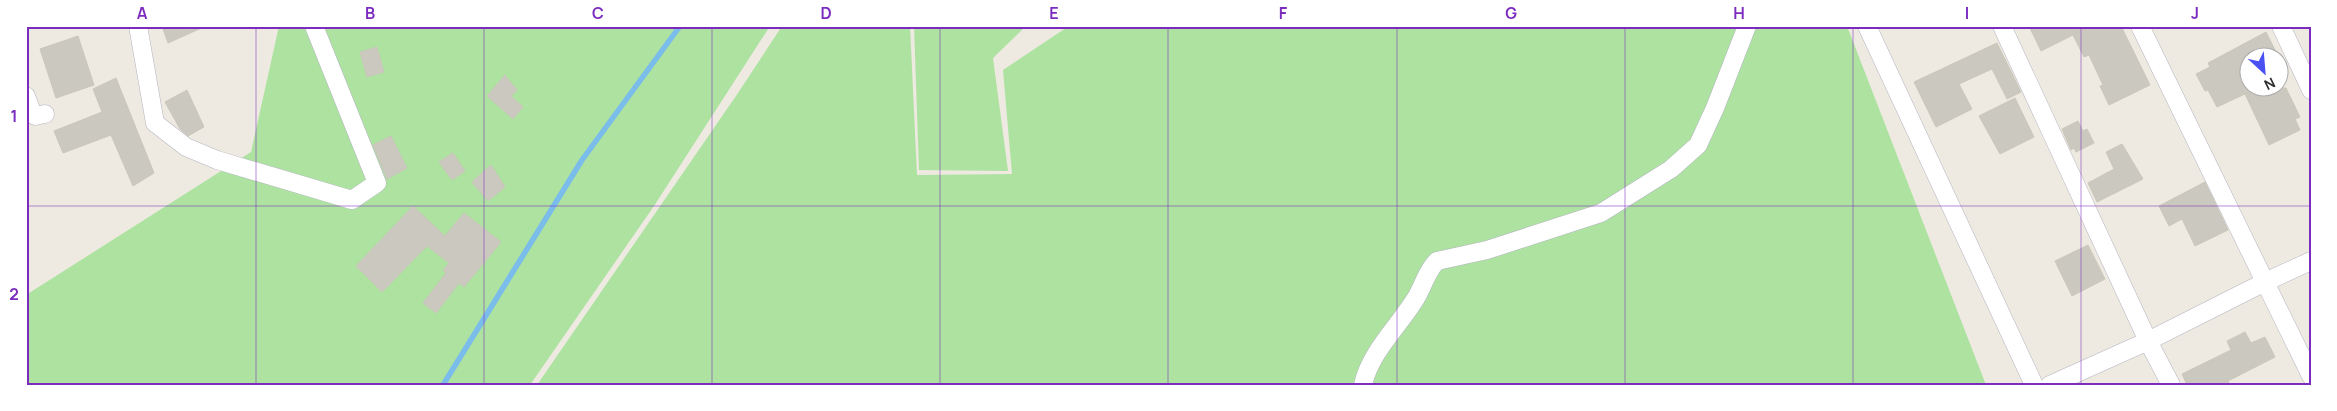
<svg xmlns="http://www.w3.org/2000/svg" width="2337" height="411" viewBox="0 0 2337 411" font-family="Manrope,sans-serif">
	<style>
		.green { fill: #ade2a1 }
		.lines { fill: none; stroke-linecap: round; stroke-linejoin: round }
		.stream { stroke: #7abcea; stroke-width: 5.5 }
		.building { fill: #cac8bf; stroke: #cac7ba }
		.street-casing { stroke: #b4b5c0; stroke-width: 19 }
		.street { stroke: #fff; stroke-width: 18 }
		.grid { fill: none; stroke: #7b2cbf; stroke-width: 1; stroke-opacity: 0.55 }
		.neatline { fill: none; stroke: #7b2cbf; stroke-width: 2 }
		.grid-label { font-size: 16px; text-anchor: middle; font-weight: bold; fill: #7b2cbf }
	</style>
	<rect width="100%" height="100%" fill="#eeeae1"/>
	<g class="green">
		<path d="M279,26H770L654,206L530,385H26V295L251,152Z"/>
		<path d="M782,26H910L917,175L1012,174L1003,70L1069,26H1847L1986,385H537L738,93Z"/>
		<path d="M914,26H1026L993,58L1008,171L919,170Z"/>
	</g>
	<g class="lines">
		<path class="stream" d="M443,385L582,160L680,26"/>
	</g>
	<g class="building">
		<path d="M162,26H206L168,43Z"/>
		<path d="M2029,26H2091L2041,51Z"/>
		<path d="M2091,26H2121L2150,85L2109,105L2100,86L2103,85L2089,55L2084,57L2073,35Z"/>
		<path d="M2266,32L2279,58H2250V88H2286L2300,117L2295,119L2300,130L2269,145L2245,94L2217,107L2208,90L2205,91L2196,74L2210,67L2208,63Z"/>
		<path d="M78,36L94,85L56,98L40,49Z"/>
		<path d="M1997,43L2021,92L2007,99L1992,69L1959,84L1972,109L1936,127L1914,82Z"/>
		<path d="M377,47L384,72L367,77L360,52Z"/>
		<path d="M505,75L517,90L511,96L523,107L513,119L487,96Z"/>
		<path d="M116,78L154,173L133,186L111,135L63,153L54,131L102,112L93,89Z"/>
		<path d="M187,90L204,127L188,136L180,129L165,102Z"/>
		<path d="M2015,98L2034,137L2000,154L1979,116Z"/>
		<path d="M2078,121L2083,131L2087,129L2094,143L2076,152L2074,148L2071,150L2062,129Z"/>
		<path d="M391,136L407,168L387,179L373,145Z"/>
		<path d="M2122,144L2143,179L2097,202L2088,183L2114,169L2106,152Z"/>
		<path d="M453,153L465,171L452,180L439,162Z"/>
		<path d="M491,165L505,187L488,201L472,182Z"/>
		<path d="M2205,182L2228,230L2195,246L2182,219L2169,226L2159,206Z"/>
		<path d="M413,206L445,236L464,213L501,242L464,287L459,283L436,313L423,303L446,273L443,270L449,263L427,246L382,292L356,266Z"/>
		<path d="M2088,245L2105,279L2072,296L2055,261Z"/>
		<path d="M2245,332L2251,343L2265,337L2275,357L2228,381L2230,385H2187L2182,374L2231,350L2227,341Z"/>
	</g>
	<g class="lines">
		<defs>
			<g id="street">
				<path d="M138,26L155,123L186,147L217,160L352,200L377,183L314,26"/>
				<path d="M1867,26L2034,385"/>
				<path d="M2002,26L2148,341L2171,385"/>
				<path d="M2140,26L2311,376"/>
				<path d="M2281,26L2311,90"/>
				<path d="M26,96L32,113L35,116L45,114"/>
				<path d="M1363,385C1370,352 1399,326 1416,298C1423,287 1427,270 1437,261L1487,250L1601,213L1671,169L1698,145L1715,108L1747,26"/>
				<path d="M2050,385L2148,341L2265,282L2311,261"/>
			</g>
		</defs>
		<use href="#street" class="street-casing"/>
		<use href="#street" class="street"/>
	</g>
	<path class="grid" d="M256,26V385M484,26V385M712,26V385M940,26V385M1168,26V385M1397,26V385M1625,26V385M1853,26V385M2081,26V385M26,206H2311"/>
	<rect width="2337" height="411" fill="none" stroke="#ffffff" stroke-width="55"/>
	<g transform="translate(2264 72) rotate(154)"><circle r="24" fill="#ffffff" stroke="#ababab"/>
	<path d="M0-4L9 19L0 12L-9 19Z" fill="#4a51f2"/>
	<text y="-8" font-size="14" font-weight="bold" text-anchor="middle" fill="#2e2e2e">N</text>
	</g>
	<rect x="28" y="28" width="2282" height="356" class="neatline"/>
	<g class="grid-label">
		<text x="142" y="19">A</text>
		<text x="370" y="19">B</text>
		<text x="598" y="19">C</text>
		<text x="826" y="19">D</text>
		<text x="1054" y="19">E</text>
		<text x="1283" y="19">F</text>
		<text x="1511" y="19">G</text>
		<text x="1739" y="19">H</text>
		<text x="1967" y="19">I</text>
		<text x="2195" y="19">J</text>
		<text x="14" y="122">1</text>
		<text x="14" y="300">2</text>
	</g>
</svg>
